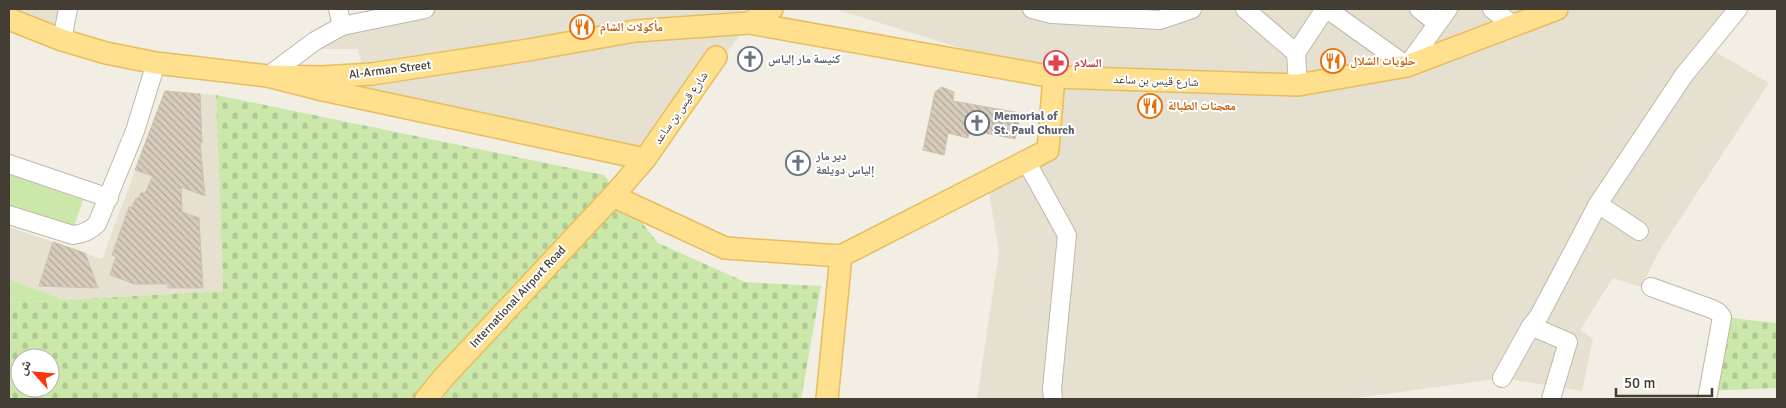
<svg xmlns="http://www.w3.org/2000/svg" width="1786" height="408" viewBox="0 0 1786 408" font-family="Signika,'Noto Naskh Arabic',sans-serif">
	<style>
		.residential { fill: #e6e0d1 }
		.cemetery { fill: url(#cemetery-stones); fill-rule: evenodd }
		.park { fill: #cbe8aa }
		.building { fill: url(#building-back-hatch); stroke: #cfc1ab }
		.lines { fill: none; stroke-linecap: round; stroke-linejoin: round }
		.minor-casing { stroke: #c0b8a8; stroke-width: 20 }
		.major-casing { stroke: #e6be5d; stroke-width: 24 }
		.minor { stroke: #fff; stroke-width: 18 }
		.major { stroke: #ffe08f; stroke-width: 21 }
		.labels { text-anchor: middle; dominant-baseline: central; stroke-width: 4; stroke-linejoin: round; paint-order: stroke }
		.food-label { font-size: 12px; font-weight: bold; fill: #c56008; stroke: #fff; text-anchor: start }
		.worship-label { font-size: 12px; font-weight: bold; fill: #5b616d; stroke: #fff; text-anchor: start }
		.health-label { font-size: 12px; font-weight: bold; fill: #be3a42; stroke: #fff; text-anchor: start }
		.street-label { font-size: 12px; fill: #443d33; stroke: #fff }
	</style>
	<defs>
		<pattern id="cemetery-stones" width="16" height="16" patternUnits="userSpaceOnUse" patternTransform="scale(1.25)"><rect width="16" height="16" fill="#cbe8aa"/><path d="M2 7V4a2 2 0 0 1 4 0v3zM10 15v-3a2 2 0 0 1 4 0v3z" fill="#b0c893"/></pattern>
		<pattern id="building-back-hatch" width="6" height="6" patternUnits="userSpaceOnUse" patternTransform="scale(1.25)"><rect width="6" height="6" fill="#d7ccbb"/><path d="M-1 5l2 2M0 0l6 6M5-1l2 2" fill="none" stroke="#b0a799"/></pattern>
	</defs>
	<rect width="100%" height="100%" fill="#f2eee3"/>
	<g class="residential">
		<path d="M9,9H59L62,40Z"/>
		<path d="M435,9H741L749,23L645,159L370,99L358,49H304L360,25Z"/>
		<path d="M835,9H1738L1707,47L1769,83L1659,251L1641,287L1613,278L1580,330L1593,339L1582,391L1502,378L1350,399H977L999,252L987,181L1048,150L1054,77Z"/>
		<path d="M165,91L216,95L223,291L64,300L9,279V227L102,259Z"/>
	</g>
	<g class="cemetery">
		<path d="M216,95L604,175L658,243L745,282L821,286L801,399H9V303L223,291ZM20,358H50V388H20Z"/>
		<path d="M1722,317L1777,323V388L1708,391Z"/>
	</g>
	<g class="park">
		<path d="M9,174L83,200L74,227L9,205Z"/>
		<path d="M9,279L64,300L9,303Z"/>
	</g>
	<g class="building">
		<path d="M942,87L954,92L953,101L1021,113L1015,139L970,130L968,138L948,133L944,155L923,150L935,92Z"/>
		<path d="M165,91L200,94L202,143L200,142L205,196L181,187L182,212L199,218L203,288H168V284H135L110,275L116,257L112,255L129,207H132L136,198H139L141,193H145L153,176L135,170Z"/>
		<path d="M53,242L85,253L98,288L39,286Z"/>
	</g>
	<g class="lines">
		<defs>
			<g id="minor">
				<path d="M338,9L342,26"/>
				<path d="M1032,9L1052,14L1160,20L1192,9"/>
				<path d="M1245,9L1296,53"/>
				<path d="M1327,9L1407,66L1448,9"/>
				<path d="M1419,9L1437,23"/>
				<path d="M1492,9L1513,25"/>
				<path d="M62,40L68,9"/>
				<path d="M268,76L315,41L342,26L425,9"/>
				<path d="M1298,85L1296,53L1325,9"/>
				<path d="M1026,161L1067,235L1052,389L1053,399"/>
				<path d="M9,164L109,198"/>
				<path d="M1598,204L1639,231"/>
				<path d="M9,215L73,235C83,234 90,231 97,224L135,131L156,63"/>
				<path d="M1651,287L1712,309L1718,312L1722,317L1707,399"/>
				<path d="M1502,378L1531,326"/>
				<path d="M1551,399L1568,342L1531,326L1539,316L1598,204L1684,75L1738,9"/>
			</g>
			<g id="major">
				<path d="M9,19L62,40L106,53L156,63L268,76L322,77L372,74L528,50L635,31L749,23L772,9"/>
				<path d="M749,23L1054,77L1298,85L1407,66L1557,9"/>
				<path d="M268,76L323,90L645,159L613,196L725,248L841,256L1048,150L1054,77"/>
				<path d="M645,159L716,57"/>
				<path d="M426,399L444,377L613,196"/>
				<path d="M827,399L841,256"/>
			</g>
		</defs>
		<use href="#minor" class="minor-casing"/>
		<use href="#major" class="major-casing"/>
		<use href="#minor" class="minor"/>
		<use href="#major" class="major"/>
	</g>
	<defs>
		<symbol id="restaurant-ring" viewBox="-11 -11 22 22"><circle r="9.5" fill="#fff" stroke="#e8710a" stroke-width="1.5"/><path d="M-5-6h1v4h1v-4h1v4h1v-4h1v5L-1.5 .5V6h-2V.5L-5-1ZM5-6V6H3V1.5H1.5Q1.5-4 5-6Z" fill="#e8710a"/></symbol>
		<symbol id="church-ring" viewBox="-11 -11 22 22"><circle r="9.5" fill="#fff" stroke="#6b7280" stroke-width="1.5"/><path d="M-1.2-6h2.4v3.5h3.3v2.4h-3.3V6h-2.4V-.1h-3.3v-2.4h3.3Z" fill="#6b7280"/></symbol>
		<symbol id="pharmacy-ring" viewBox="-11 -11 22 22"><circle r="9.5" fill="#fff" stroke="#e0444e" stroke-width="1.5"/><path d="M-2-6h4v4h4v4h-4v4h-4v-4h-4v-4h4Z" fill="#e0444e"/></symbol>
	</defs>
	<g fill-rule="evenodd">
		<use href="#restaurant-ring" x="568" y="13" width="28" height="28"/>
		<use href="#church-ring" x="736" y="45" width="28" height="28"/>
		<use href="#restaurant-ring" x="1319" y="47" width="28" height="28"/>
		<use href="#pharmacy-ring" x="1042" y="49" width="28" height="28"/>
		<use href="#restaurant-ring" x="1136" y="92" width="28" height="28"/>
		<use href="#church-ring" x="963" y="109" width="28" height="28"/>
		<use href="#church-ring" x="784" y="149" width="28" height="28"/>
	</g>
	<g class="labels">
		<g class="food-label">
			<text x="600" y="27">مأكولات الشام</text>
			<text x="1350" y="61">حلويات الشلال</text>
			<text x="1168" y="106">معجنات الطبالة</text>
		</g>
		<g class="worship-label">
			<text x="768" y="59">كنيسة مار إلياس</text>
			<text x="994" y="116">Memorial of<tspan x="994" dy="14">St. Paul Church</tspan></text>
			<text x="816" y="156">دير مار<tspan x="816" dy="14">إلياس دويلعة</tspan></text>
		</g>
		<g class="health-label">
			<text x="1074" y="63">السلام</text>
		</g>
		<g class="street-label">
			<text transform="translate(390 70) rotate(-7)">Al-Arman Street</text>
			<text transform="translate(1156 81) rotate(2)">شارع قيس بن ساعد</text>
			<text transform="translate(681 108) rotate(-55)">شارع قيس بن ساعد</text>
			<text transform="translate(518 297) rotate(-47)">International Airport Road</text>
		</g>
	</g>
	<rect width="1786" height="408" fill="none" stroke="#443d33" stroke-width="20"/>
	<g transform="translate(35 373) rotate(297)"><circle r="24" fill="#ffffff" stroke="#b4b1ad"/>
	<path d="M0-4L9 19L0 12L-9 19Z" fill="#ff340d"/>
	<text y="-8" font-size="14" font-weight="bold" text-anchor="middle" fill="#443d33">ش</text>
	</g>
	<path d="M1616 388v8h96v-8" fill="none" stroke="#443d33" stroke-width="2.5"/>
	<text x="1624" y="388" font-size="15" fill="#443d33" stroke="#ffffff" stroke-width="4" paint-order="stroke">50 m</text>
</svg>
